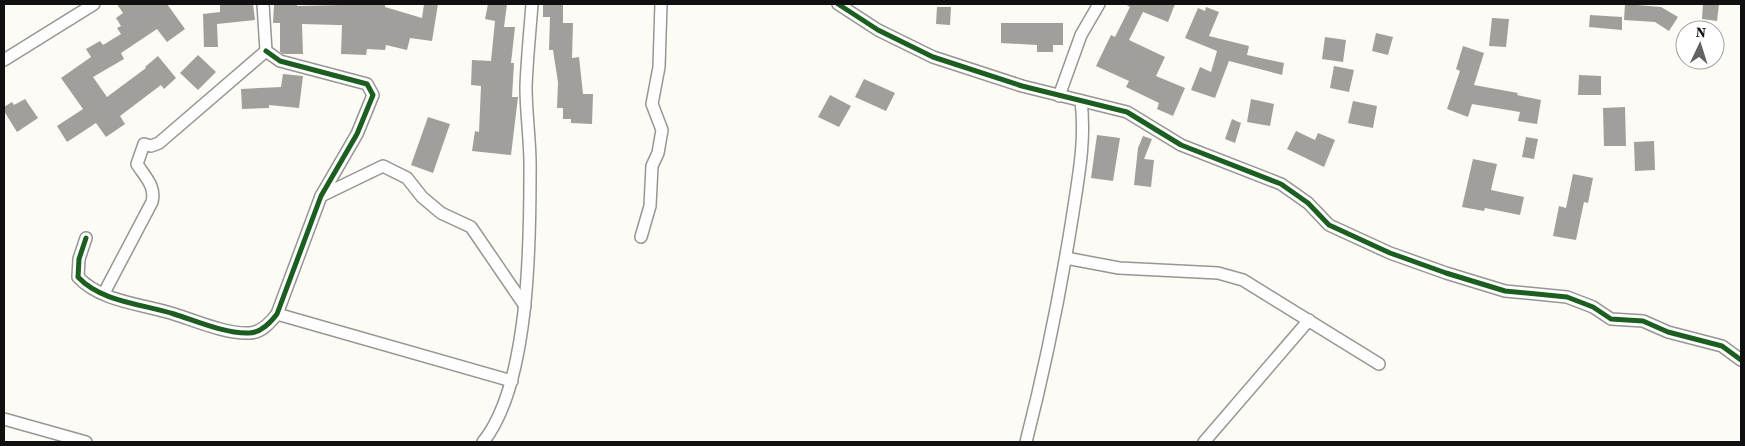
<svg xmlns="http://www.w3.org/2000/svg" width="1745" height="446" viewBox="0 0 1745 446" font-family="'Source Serif 4',serif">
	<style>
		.building { fill: #a09f9b }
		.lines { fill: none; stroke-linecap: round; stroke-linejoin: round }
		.minor-casing { stroke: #969694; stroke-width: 14 }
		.minor { stroke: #fffefe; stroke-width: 11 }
		.cycleway-casing { stroke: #fff; stroke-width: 8 }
		.cycleway { stroke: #1b5e20; stroke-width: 5 }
	</style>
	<rect width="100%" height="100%" fill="#fcfbf6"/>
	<g class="building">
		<path d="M117,4H167L185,29L167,42L157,29L121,53L124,59L93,77L107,97L146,68L145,67L158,56L176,78L164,89L161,85L120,116L125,124L106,137L96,123L67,142L57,126L83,109L61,78L91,57L86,49L100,41L103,45L121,34L117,28L121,26L116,18L123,13Z"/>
		<path d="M220,4H253L255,20L217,24L218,47H204L203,14L220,12Z"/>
		<path d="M274,4H297V6L385,4V7L422,18L424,4H438L432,41L410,38L407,50L386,45L385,50L367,49L366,55L341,54L342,25H337L302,24L303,54H283L280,52V23H273Z"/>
		<path d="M488,4H507L504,27H515L511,63H514L512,97H518L511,155L472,151L475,131L479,132L481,86L471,85L472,60L491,61L495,21L485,19Z"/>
		<path d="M543,4H563V23H573L572,58L579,57L583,94H593L592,124L571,123V119H563V108H557L558,82L553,50H549L550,17H543Z"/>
		<path d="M1125,4H1175L1168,22L1143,12L1129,40L1165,57L1156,76L1185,88L1173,116L1157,109L1159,103L1126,87L1129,81L1096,66L1111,35L1115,37L1130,7Z"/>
		<path d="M1625,4L1661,7L1678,17L1669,31L1655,22L1624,20Z"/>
		<path d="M1703,4H1719L1717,21L1702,19Z"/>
		<path d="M937,7H951L950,25L936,24Z"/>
		<path d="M1206,7L1219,12L1209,36L1249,46L1247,55L1284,63L1282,75L1229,61L1215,98L1191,90L1200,67L1211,72L1217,51L1185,38L1198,8L1205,11Z"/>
		<path d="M1590,15L1622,17V30L1589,27Z"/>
		<path d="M1492,18L1509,19L1506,47L1489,46Z"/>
		<path d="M1001,23H1063V45H1053V52H1037V45L1001,43Z"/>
		<path d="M1376,33L1393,37L1388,55L1372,51Z"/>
		<path d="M1325,37L1346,40L1343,62L1322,59Z"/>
		<path d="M1463,46L1484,53L1474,85L1518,93L1517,95L1541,100L1537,124L1518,121L1520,112L1472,104L1468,117L1447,109L1460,71L1456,69Z"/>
		<path d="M198,55L216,72L198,90L180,73Z"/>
		<path d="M1334,66L1354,70L1349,92L1330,88Z"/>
		<path d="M283,74L303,76L299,108L269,105V108L242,109L241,89L281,87Z"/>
		<path d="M1579,75L1601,76V95H1578Z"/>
		<path d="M864,79L895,93L886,111L855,97Z"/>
		<path d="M830,95L851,106L839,127L818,117Z"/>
		<path d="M25,99L38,118L17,132L4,111V107L12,102L14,105Z"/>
		<path d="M1251,99L1274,104L1270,126L1247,122Z"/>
		<path d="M1353,101L1377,106L1373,128L1348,123Z"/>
		<path d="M1625,107L1626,146H1604L1603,108Z"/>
		<path d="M428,117L450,124L433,173L411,165Z"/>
		<path d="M1232,119L1241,123L1235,143L1225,139Z"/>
		<path d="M1296,131L1315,140L1318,133L1335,140L1324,167L1287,149Z"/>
		<path d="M1097,135L1120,138L1113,181L1091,178Z"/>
		<path d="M1143,136L1152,139L1144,159L1154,160L1151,187L1134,185L1138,148Z"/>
		<path d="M1526,137L1538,139L1534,159L1522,157Z"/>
		<path d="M1654,141L1655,170L1635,171L1634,142Z"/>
		<path d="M1473,159L1497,164L1491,190L1524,197L1520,215L1485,208L1484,211L1462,207Z"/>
		<path d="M1573,174L1593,178L1588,203L1584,202L1576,240L1553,236L1559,206L1566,208Z"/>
	</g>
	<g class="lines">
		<defs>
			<g id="minor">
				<path d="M263,4L266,51"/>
				<path d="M838,4L878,30L933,57L1022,86L1127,112L1181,145L1281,184L1308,203L1329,225L1390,253L1446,273L1505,291L1567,297L1593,307L1611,319L1643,321L1668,332L1722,346L1741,360"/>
				<path d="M4,60L94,4"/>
				<path d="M1059,96L1081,35L1099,4"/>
				<path d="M321,196L383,166L407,178L422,197L441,213L471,227L525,306"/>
				<path d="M641,237L650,206L652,166L658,153L662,130L652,104L659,67L661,4"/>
				<path d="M86,238L79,259L78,277C101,302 143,304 174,314C196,321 226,334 249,333C261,333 270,323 277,314L321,196L357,134L373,95L367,84L280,61L266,51"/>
				<path d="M1066,258L1119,268L1218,273L1243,280L1379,364"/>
				<path d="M104,293L152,202C156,186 145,177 137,164L144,144L151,146L159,143L266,51"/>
				<path d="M277,314L512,381"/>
				<path d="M4,419L86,442"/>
				<path d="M483,442C529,385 530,246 530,174C531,145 526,116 526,87C527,59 530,31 532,4"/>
				<path d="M1026,442C1045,368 1060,294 1072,219C1078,179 1086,141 1081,101"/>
				<path d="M1204,442L1309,320"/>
			</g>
		</defs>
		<use href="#minor" class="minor-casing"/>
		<use href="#minor" class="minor"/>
		<defs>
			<g id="cycleway">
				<path d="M838,4L878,30L933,57L1022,86L1127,112L1181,145L1281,184L1308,203L1329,225L1390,253L1446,273L1505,291L1567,297L1593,307L1611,319L1643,321L1668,332L1722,346L1741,360"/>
				<path d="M86,238L79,259L78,277C101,302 143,304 174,314C196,321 226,334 249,333C261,333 270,323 277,314L321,196L357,134L373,95L367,84L280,61L266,51"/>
			</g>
		</defs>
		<use href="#cycleway" class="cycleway-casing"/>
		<use href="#cycleway" class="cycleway"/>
	</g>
	<rect width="1745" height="446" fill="none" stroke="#101010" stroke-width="10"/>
	<g transform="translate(1700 45) rotate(4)"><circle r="24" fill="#ffffff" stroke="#9f9f9f"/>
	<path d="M0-4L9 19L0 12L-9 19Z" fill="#636260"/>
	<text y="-8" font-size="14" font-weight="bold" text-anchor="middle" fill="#101010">N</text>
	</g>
</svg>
